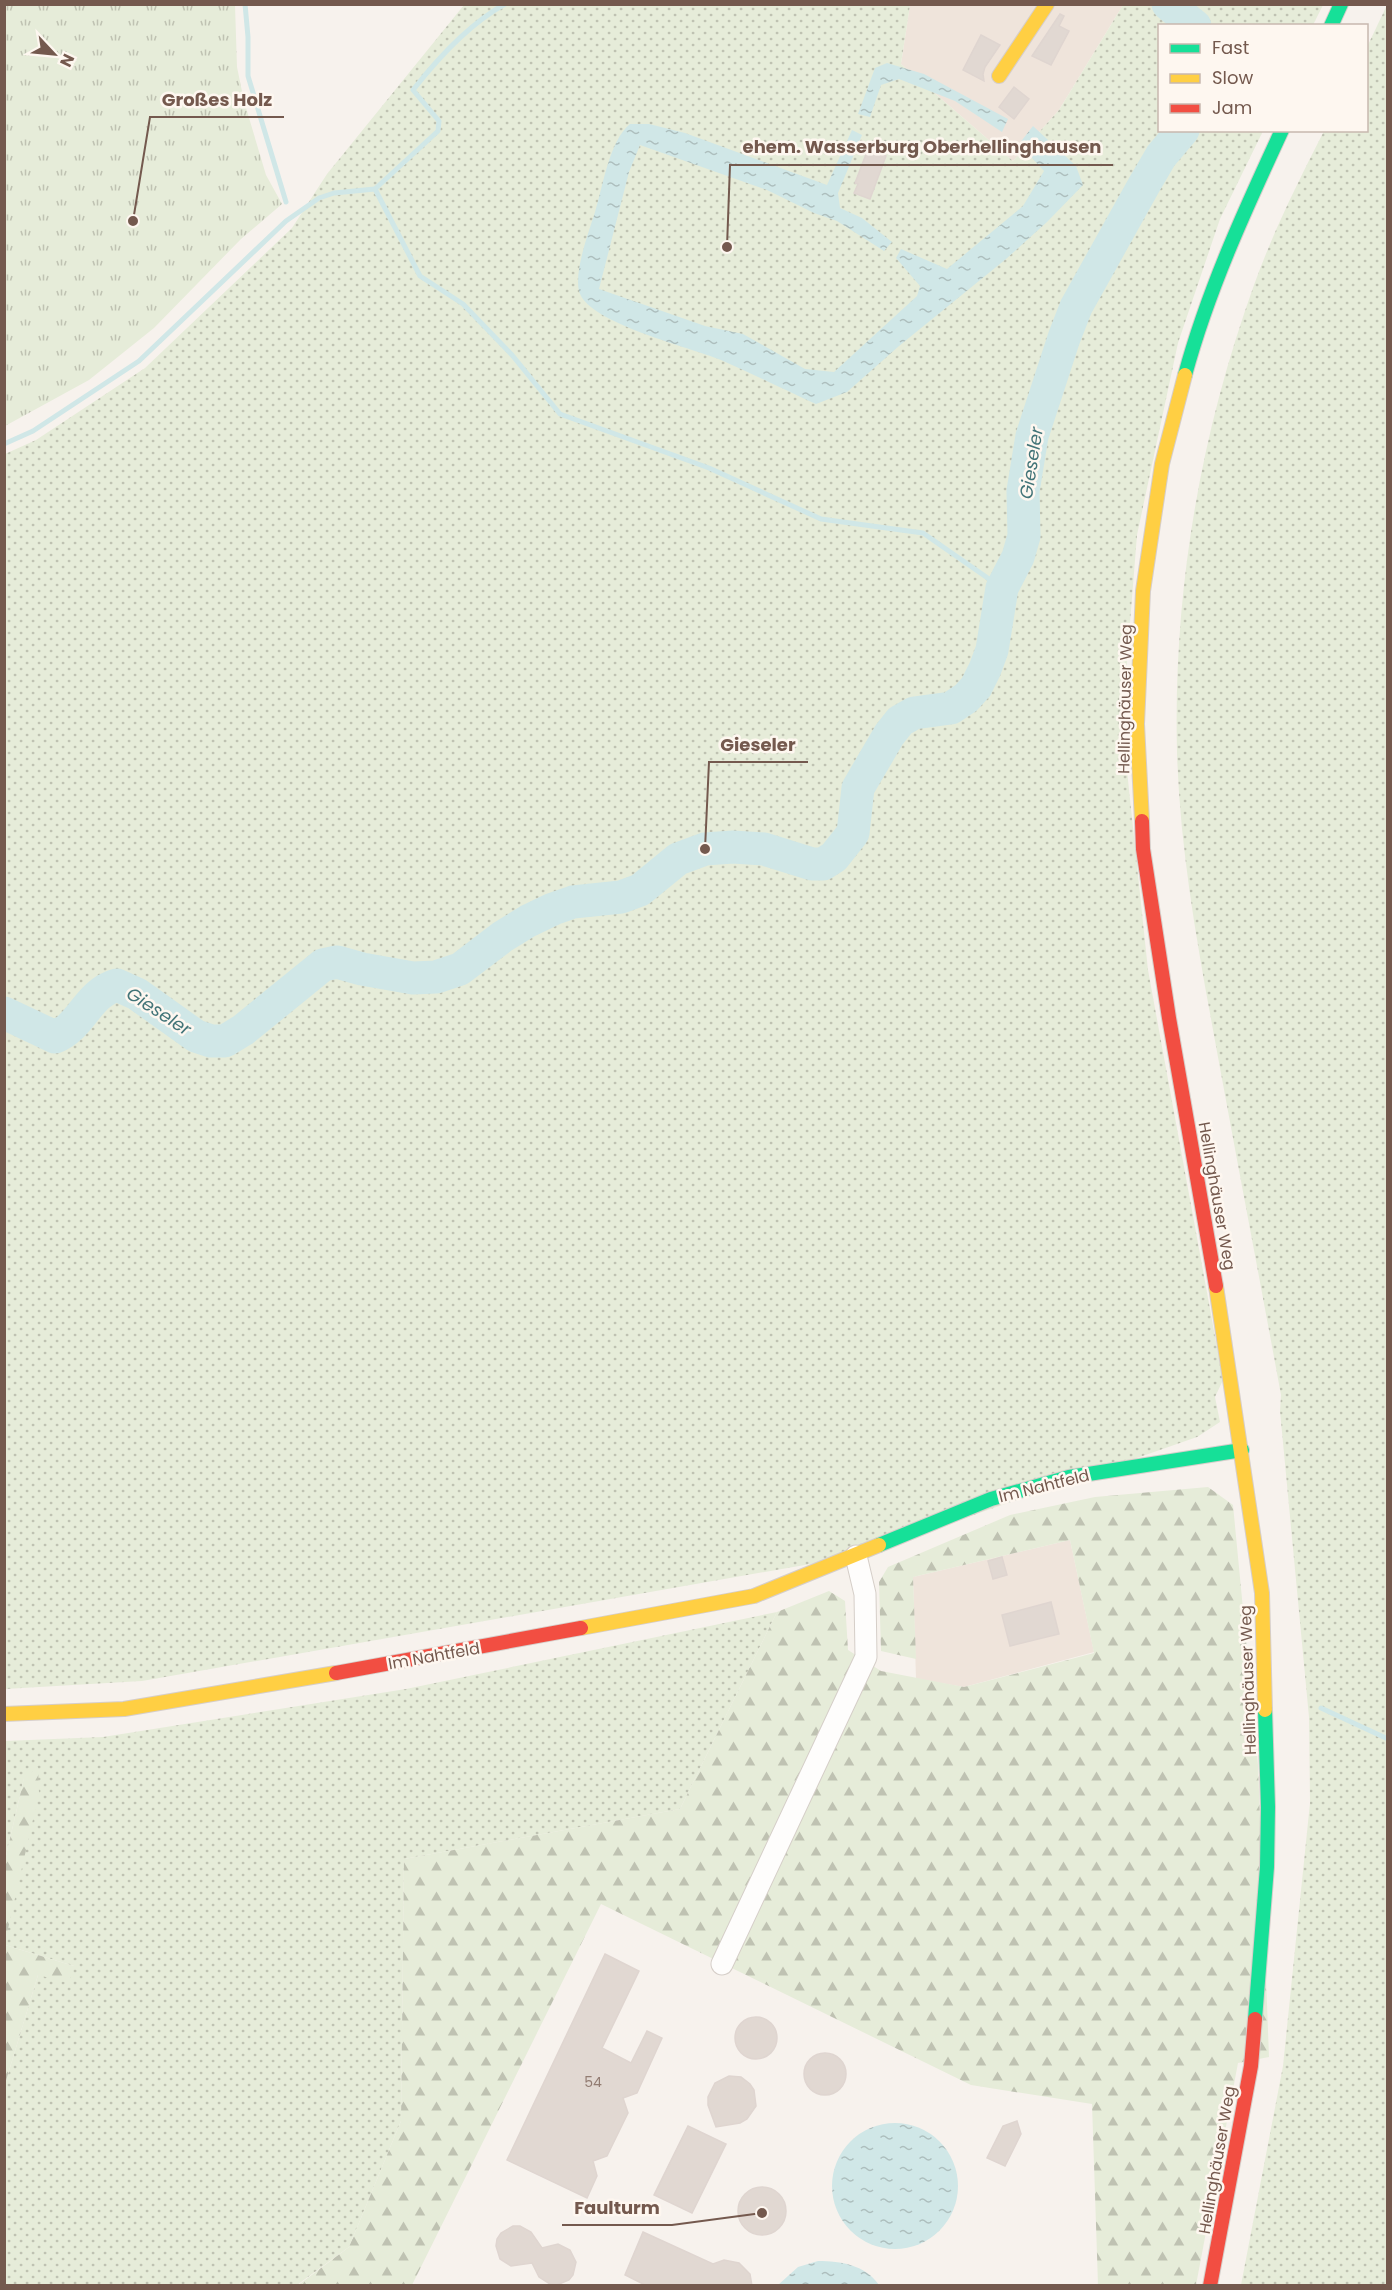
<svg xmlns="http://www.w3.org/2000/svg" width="1392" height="2290" viewBox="0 0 1392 2290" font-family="Poppins,sans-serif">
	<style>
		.residential { fill: #efe4db }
		.grass { fill: url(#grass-dots) }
		.forest { fill: url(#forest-firs) }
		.park { fill: url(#park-tufts) }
		.water { fill: url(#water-ripples) }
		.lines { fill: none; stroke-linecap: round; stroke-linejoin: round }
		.stream { stroke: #d0e7e7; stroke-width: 5 }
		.river { stroke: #d0e7e7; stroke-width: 33 }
		.building { fill: #e1d8d2; stroke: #dfd5d0; stroke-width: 1.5 }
		.street-casing { stroke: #d5cec8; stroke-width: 23 }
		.fast-casing { stroke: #d6ceca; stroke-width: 16 }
		.slow-casing { stroke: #d6ceca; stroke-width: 16 }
		.jam-casing { stroke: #d6ceca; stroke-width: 16 }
		.street { stroke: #fefdfc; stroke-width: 21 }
		.fast { stroke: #16e098; stroke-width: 14 }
		.slow { stroke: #ffcf43; stroke-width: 14 }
		.jam { stroke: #f24e42; stroke-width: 14 }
		.labels { text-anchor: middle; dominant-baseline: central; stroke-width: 5; stroke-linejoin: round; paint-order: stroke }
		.number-label { font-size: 14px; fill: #927c72 }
		.street-label { font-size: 16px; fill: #74594e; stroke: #fef7f0 }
		.water-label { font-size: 18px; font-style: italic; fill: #427478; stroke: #fef7f0 }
		.leader { fill: none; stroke: #74594e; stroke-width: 2 }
		.callout-dot { fill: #74594e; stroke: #fef7f0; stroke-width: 2 }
		.callout-label { font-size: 18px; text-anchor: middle; font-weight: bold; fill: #74594e; stroke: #fef7f0; stroke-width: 5; stroke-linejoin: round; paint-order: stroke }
	</style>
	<defs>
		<pattern id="grass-dots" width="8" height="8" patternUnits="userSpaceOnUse" patternTransform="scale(1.5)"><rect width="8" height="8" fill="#e6ecd9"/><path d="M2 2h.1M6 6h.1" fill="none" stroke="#bfc2b2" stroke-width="1.8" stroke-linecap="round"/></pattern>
		<pattern id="forest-firs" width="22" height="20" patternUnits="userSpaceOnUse" patternTransform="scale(1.5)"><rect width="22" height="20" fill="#e6ecd9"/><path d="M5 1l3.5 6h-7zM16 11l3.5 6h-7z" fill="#bfc2b2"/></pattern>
		<pattern id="park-tufts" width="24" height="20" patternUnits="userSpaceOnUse" patternTransform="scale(1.5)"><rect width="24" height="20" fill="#e6ecd9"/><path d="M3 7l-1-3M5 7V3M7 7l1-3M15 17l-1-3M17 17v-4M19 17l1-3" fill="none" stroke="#bfc2b2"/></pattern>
		<pattern id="water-ripples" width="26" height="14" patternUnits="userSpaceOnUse" patternTransform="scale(1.5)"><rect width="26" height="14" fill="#d0e7e7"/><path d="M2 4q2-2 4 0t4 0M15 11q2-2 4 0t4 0" fill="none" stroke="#adbebd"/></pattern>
	</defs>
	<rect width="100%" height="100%" fill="#f7f2ed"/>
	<g class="residential">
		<path d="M910,5H1123L1059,110L1013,161L901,64Z"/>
		<path d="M1070,1540L1094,1652L964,1687L916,1679L913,1577Z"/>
	</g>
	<g class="grass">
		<path d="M464,5H910L901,64L1013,161L1059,110L1123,5H1323L1313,25L1160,26V130L1263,131L1220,219L1178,343L1137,535L1122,723L1148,970L1223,1380L1215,1397L1220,1422L1197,1437L856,1556L142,1681L5,1689V454L36,440L145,368L292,228L327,174Z"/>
		<path d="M1387,5V2285H1241L1283,2066L1310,1803L1309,1717L1280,1411L1281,1395C1261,1286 1240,1177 1220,1068C1201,964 1180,858 1177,752C1173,592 1200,435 1254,285C1273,232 1299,180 1324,131L1366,130L1367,47Z"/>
		<path d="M777,1612L680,1809L404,1859L401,2121L349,2247L297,2285H5V2084L38,1975L74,1966L5,1945L24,1778L5,1860V1741L103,1737L406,1689Z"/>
	</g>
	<g class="forest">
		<path d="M1208,1487L1233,1505L1258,1765L1269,2057L1238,2063L1196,2285H1098L1092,2104L971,2085L601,1904L412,2285L297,2286L349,2247L401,2121L404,1859L680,1809L777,1612L829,1591L845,1601L848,1650L881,1671L964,1687L1094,1653L1070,1540L913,1577L916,1659L881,1651L879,1582L888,1567L1010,1515L1095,1497Z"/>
		<path d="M38,1767L39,1793L5,1942V1860L24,1778Z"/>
		<path d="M5,1945L74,1966L69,1983L38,1975L5,2084Z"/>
	</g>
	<path class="park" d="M5,4L235,5L237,67L244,101L266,175L282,204L241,239L154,328L89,380L5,426Z"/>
	<g class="water">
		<path d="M887,63L924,74L1008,119L1002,132L955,101L899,79L881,85L870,117L858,114L875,68Z"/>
		<path d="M630,124H649L685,133L827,185L852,130L862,135L838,193L840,208L862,218L892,242L884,251L837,221L814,213L767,190L640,145L629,172L599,289L705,326L743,334L805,369L834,372L917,296L920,286L896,258L901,249L947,269L1023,206L1044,171L1019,144L1033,126L1076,166L1083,185L1047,222L1006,259L899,346L847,392L816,404C785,390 753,374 721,360C689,347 597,325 581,296C571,278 589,232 595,212C603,187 609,141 630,124Z"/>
		<circle cx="895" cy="2186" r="63"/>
		<path d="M818,2261C841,2261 865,2265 879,2285H778L798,2267Z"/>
	</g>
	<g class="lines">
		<g class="stream">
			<path d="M245,4L248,37V76L286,202"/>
			<path d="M505,4C469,24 438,58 413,90L439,121L438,131L375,189L420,276L463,304L512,355L560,414L709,468L821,519L923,533L1002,588"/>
			<path d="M4,444L33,431L139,361L286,221L319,198L334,193L375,189"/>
			<path d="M1321,1708L1388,1739"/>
		</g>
		<g class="river">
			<path d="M1168,4L1195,26"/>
			<path d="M4,1013L55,1037C81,1027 88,993 117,985L137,994L196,1036L211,1041H225L243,1030L323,965L337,962L362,969L413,978L436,977L460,969L502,937L528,921L553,909L573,902L621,897L640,890L678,859L705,849L733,847L764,849L812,864H823L834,857L853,833L858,788L889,735L900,721L914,713L951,708L966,698L976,687L985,669L992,650L1002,588L1018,557L1024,536L1023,491L1032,436L1064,338L1076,307L1144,185L1161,156L1183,130"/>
		</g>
	</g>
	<g class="building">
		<path d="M1060,14L1064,16L1059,26L1069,31L1051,65L1032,56Z"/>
		<path d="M981,35L1000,45L985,67L983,74L984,81L963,70Z"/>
		<path d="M1014,87L1029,99L1014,119L999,107Z"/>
		<path d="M868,149L886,156L870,199L854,193L858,184L855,183Z"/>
		<path d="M1002,1557L1007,1575L993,1579L988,1561Z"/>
		<path d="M1051,1602L1059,1634L1010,1646L1002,1615Z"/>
		<path d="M605,1954L639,1971L602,2048L631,2063L647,2031L662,2038L637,2093L623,2098L628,2113L607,2156L593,2161L597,2176L587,2198L507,2160Z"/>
		<circle cx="756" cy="2038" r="21"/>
		<circle cx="825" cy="2074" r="21"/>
		<path d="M729,2076L741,2077L750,2084L754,2090L756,2106L747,2119L740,2123L716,2127L708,2105V2097L715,2083Z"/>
		<path d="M1017,2121L1021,2134L1005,2166L987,2158L1003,2126Z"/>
		<path d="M688,2126L726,2144L692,2213L654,2195Z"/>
		<circle cx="762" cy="2211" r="24"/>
		<path d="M513,2226H520L531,2232L542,2248L558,2244L570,2250L576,2262L573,2275L569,2280L557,2285L550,2284L539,2277L532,2263L511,2266L500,2259L496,2246L497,2239L501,2233Z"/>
		<path d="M643,2232L713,2264L724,2260L739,2263L750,2274L752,2286H647L625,2275Z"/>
	</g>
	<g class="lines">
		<defs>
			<path id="street" d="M722,1964L866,1657L865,1594L856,1556"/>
			<g id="fast">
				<path d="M1331,26L1341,4"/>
				<path d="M1185,375C1208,290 1245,210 1282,130"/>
				<path d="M879,1545L991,1499L1069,1477L1242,1450"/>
				<path d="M1255,2019L1267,1867L1268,1807L1265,1710"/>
			</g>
			<g id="slow">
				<path d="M999,76L1047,4"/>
				<path d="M1142,821L1137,724L1143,591L1162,464L1185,375"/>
				<path d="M1216,1286L1262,1593L1265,1710"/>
				<path d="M581,1628L754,1596L879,1545"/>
				<path d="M4,1714L124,1709L336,1673"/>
			</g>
			<g id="jam">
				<path d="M1142,821L1143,849L1169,1018L1216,1286"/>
				<path d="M336,1673L581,1628"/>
				<path d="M1210,2286L1251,2066L1255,2019"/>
			</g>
		</defs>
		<use href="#street" class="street-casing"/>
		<use href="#fast" class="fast-casing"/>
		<use href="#slow" class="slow-casing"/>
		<use href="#jam" class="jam-casing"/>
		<use href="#street" class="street"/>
		<use href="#fast" class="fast"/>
		<use href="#slow" class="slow"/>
		<use href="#jam" class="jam"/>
	</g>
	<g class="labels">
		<g class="number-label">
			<text x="593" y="2082">54</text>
		</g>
		<g class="street-label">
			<text transform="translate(1125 699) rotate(-89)">Hellinghäuser Weg</text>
			<text transform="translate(1217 1196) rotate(80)">Hellinghäuser Weg</text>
			<text transform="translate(1044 1486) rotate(-14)">Im Nahtfeld</text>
			<text transform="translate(434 1656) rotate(-10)">Im Nahtfeld</text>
			<text transform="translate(1248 1680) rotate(-92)">Hellinghäuser Weg</text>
			<text transform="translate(1217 2160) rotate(-80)">Hellinghäuser Weg</text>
		</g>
		<g class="water-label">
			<text transform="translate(1031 463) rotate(-81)">Gieseler</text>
			<text transform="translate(159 1011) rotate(33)">Gieseler</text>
		</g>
	</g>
	<path class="leader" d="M133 221L150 117H284M727 247L730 165H1113M705 849L709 762H808M762 2213L672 2225H562"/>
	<g class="callout-dot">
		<circle cx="133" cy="221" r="6"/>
		<circle cx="727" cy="247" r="6"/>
		<circle cx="705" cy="849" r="6"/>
		<circle cx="762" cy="2213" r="6"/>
	</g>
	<g class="callout-label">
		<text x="217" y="106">Großes Holz</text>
		<text x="922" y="153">ehem. Wasserburg Oberhellinghausen</text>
		<text x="758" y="751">Gieseler</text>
		<text x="617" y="2214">Faulturm</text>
	</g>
	<rect width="1392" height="2290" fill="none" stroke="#74594e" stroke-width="12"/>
	<rect x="1158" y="24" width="210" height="108" fill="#fef7f0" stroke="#c7b8af" stroke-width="1.5"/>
	<rect x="1170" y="44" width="30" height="9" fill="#16e098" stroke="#c7b8af" stroke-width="1.5"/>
	<text x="1212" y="54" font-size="18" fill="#74594e">Fast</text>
	<rect x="1170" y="74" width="30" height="9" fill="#ffcf43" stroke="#c7b8af" stroke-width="1.5"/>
	<text x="1212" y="84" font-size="18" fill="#74594e">Slow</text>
	<rect x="1170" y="104" width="30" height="9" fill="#f24e42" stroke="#c7b8af" stroke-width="1.5"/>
	<text x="1212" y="114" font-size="18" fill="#74594e">Jam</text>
	<g transform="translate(54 54) rotate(116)" stroke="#fef7f0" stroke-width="4.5" paint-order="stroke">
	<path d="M0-4.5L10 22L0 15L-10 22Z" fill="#74594e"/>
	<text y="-9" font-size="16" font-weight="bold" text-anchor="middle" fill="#74594e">N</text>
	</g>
</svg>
